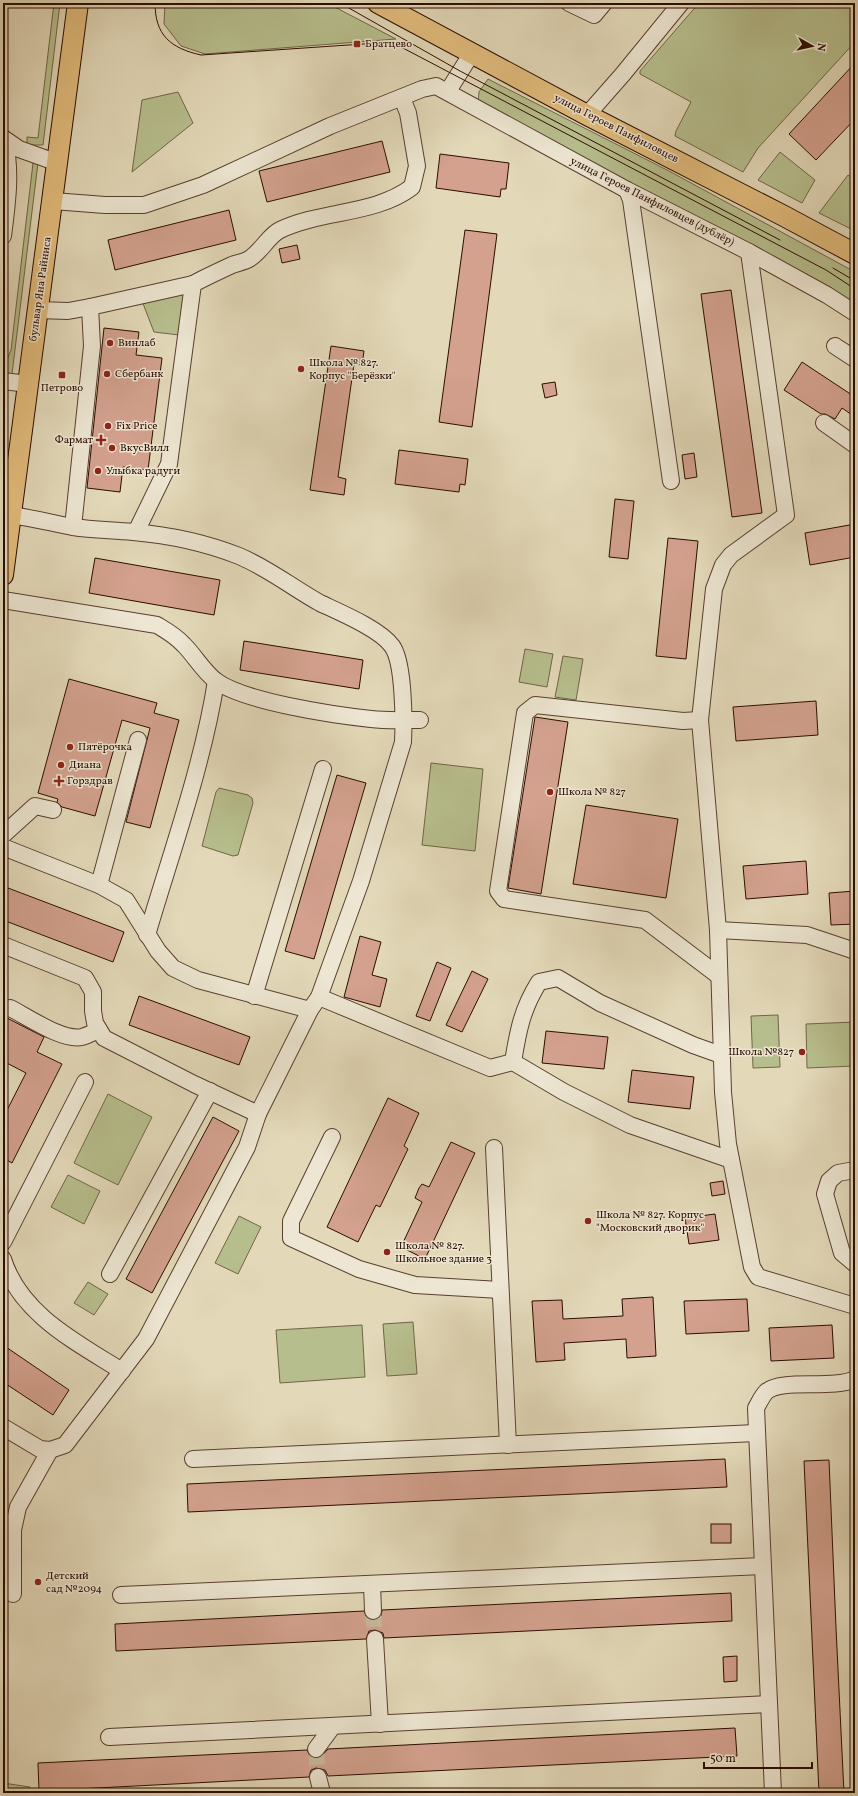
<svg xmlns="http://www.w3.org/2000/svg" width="858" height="1796" viewBox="0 0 858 1796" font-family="Vollkorn,serif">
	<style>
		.green { fill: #b7be8d; stroke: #716546 }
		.building { fill: #d3a18e; stroke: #2b0c00 }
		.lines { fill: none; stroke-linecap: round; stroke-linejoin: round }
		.minor-tunnel { stroke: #c7ba9d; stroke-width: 16; stroke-dasharray: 16 8; stroke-linecap: butt }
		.minor-casing { stroke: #593f2e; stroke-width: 18 }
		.major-casing { stroke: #2b0c00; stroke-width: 22 }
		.minor { stroke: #ede6d2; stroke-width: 16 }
		.major { stroke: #e2bc7c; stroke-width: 20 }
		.tram { stroke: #2b0c00; stroke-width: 1 }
		.poi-dot { fill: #8f2418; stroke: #ede6d2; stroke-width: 1.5 }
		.labels { text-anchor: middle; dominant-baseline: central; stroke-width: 3; stroke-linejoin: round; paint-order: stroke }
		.poi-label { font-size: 11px; fill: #2b0c00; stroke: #ede6d2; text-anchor: start }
		.street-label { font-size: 11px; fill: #2b0c00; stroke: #ede6d2 }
	</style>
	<rect width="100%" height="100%" fill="#e3d9b9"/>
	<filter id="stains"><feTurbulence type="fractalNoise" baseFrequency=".005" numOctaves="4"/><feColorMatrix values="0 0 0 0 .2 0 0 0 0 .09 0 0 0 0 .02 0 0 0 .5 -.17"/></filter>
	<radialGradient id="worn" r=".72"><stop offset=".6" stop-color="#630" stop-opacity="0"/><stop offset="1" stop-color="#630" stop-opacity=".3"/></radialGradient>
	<g class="green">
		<path d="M54,3H60L43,145H27V137L38,138Z"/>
		<path d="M165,3H327L396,39L205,54L181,46L164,24Z"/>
		<path d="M699,3H855V42L758,148L743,172L675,136L676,131L691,102L640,74V71Z"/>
		<path d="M488,79L669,171L855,272V309L478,103L479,92Z"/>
		<path d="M178,92L193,123L132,172L142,100Z"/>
		<path d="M780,152L815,180L802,203L758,180Z"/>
		<path d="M33,163H38L12,374L3,372V361L6,362L11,350Z"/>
		<path d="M848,175L855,180V231L819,213Z"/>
		<path d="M179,291L184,296L179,335L154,332L142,301Z"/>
		<path d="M525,649L553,654L547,687L519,682Z"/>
		<path d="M563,656L583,659L576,700L555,697Z"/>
		<path d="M431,763L483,769L475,851L422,845Z"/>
		<path d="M219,788L248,795L252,798L253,803L238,855L233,856L202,846L216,792Z"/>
		<path d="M778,1015L780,1067L753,1068L751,1016Z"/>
		<path d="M855,1022V1066L807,1068L806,1024Z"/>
		<path d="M108,1094L152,1117L118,1185L74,1163Z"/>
		<path d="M68,1175L100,1191L84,1224L51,1207Z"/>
		<path d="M239,1216L261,1227L238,1274L215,1263Z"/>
		<path d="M88,1282L108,1294L94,1315L74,1303Z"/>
		<path d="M413,1322L417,1374L387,1376L383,1324Z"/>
		<path d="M362,1325L365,1377L280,1383L276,1330Z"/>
		<path d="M3,1783L30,1787V1793H3Z"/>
	</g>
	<g class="building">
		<path d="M855,63V119L816,160L789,134Z"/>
		<path d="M382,141L390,172L267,202L259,171Z"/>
		<path d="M440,154L509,163L506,189H501L500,197L436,188Z"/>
		<path d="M229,210L236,240L115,270L108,240Z"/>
		<path d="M465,230L497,234L472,427L439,422Z"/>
		<path d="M297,245L300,259L282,263L279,249Z"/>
		<path d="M731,290L762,513L732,517L701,294Z"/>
		<path d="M104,328L139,332L136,355L162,358L148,470L123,467L120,492L87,488Z"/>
		<path d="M331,346L364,351L362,365L354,364L338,477L346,479L344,495L310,490Z"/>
		<path d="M802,362L855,397V417L842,408L835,419L825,414H821L784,390Z"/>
		<path d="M555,382L557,395L545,398L542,384Z"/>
		<path d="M399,450L468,459L465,485L460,484L459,492L395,484Z"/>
		<path d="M694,453L697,477L685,479L682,455Z"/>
		<path d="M615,499L634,501L628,559L609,557Z"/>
		<path d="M855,524V557L810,565L805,533Z"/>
		<path d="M668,538L698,541L686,659L656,656Z"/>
		<path d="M95,558L220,580L214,615L89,593Z"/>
		<path d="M244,641L363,660L359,689L240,670Z"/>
		<path d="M69,679L157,703L154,713L179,720L150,828L126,822L150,728L122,720L95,816L62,807L57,802L58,799L38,793Z"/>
		<path d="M816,701L818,735L736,741L733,707Z"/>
		<path d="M535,717L568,722L541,894L508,888Z"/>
		<path d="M337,775L366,783L314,959L285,951Z"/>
		<path d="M586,805L678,819L666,898L573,884Z"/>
		<path d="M806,861L808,894L746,899L743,866Z"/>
		<path d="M8,888L124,932L113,962L3,920V900Z"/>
		<path d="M855,891V924L831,925L829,893Z"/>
		<path d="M360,936L381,942L372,975L387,979L380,1007L344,997Z"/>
		<path d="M437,962L451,968L430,1021L416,1016Z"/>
		<path d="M472,971L488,979L462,1032L446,1025Z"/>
		<path d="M139,996L250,1037L239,1065L129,1025Z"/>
		<path d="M3,1016L44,1037L37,1052L62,1064L12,1163L3,1158V1118L26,1073L3,1061Z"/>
		<path d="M546,1031L608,1037L604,1069L542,1063Z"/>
		<path d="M632,1070L694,1077L690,1109L628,1102Z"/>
		<path d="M388,1098L419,1113L404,1146L408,1149L380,1207L376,1205L358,1242L327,1227Z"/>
		<path d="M213,1117L239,1131L152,1293L126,1279Z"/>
		<path d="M451,1142L475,1153L425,1259L401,1247L422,1202L415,1198L419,1188L422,1184L429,1187Z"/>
		<path d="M723,1181L725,1194L712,1196L710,1183Z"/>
		<path d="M715,1214L719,1240L689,1244L685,1218Z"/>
		<path d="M653,1297L656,1356L627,1358L626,1339L564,1343L565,1360L536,1362L532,1301L562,1300L563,1319L623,1316L622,1299Z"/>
		<path d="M747,1299L749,1331L686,1334L684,1301Z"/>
		<path d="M832,1325L834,1358L771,1361L769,1328Z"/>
		<path d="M3,1345L69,1390L53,1415L3,1382Z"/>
		<path d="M725,1459L727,1487L188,1512L187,1484Z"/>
		<path d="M829,1460L836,1628L844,1793H819L804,1461Z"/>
		<rect x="711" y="1524" width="20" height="19"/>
		<path d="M731,1593L732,1621L384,1638L383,1633L375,1630L369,1631L366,1639L116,1651L115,1624L364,1611L368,1619L374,1620L381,1616L382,1610Z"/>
		<path d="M737,1656V1681L724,1682L723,1657Z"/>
		<path d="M735,1728L737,1756L328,1776L325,1770L316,1768L311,1770L309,1777L39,1791L38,1763L307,1750L310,1756L315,1758H320L328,1749Z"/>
	</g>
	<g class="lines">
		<g class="minor-tunnel">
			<path d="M373,1611L375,1639"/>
			<path d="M316,1749L318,1777"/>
		</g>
		<defs>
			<g id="minor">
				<path d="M569,3L594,15L604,3"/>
				<path d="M448,91L472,53"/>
				<path d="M587,115L623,74L681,3"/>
				<path d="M3,138L19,149L58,163"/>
				<path d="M627,190L631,200L671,481"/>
				<path d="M53,201L105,205H144L203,185L330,126L422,89L436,86L627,190L749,252L827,295L855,313"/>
				<path d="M3,236C7,204 12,171 4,139"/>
				<path d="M749,252L786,515L731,555L723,565L714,589L700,720L718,930L723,1092L728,1144L752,1267L758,1277L855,1306"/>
				<path d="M90,307L193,284"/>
				<path d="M38,310L68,311L90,307L92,346L73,527"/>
				<path d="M835,346L855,359"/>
				<path d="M3,381L28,384"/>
				<path d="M824,423L855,445"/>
				<path d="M136,532L169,464L193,284C206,277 219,271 232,265C237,263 244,262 249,259C261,252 269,235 280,230C322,210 375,215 412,187L417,166L408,113L402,98"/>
				<path d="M3,600L157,625C167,631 176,636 184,645C195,656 203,671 216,681C245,702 334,715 371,719C387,721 404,720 420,720"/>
				<path d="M700,720L683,721L535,705L525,713L498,891L504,899L645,920L719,976"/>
				<path d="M3,835L35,806L53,810"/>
				<path d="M3,847L99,885L126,900L158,951L173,968L198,980L310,1010"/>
				<path d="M99,885L138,740"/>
				<path d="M718,930L807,935L855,951"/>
				<path d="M147,935C171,853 203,765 216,681"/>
				<path d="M3,945L85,978L93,992V1011L95,1023L104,1038L194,1084L258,1114"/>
				<path d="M254,996L323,769"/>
				<path d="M319,997L490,1068L513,1062L564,1092L630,1125L731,1160"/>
				<path d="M10,1008C28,1017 62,1041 82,1037C88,1035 94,1032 99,1030"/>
				<path d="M513,1062C518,1031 522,1009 539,982L558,978L600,1003L693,1045L721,1055"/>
				<path d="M332,1137L291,1221V1238L359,1269L415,1285L500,1290"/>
				<path d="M494,1148L508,1445"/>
				<path d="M855,1170L838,1173L829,1181L825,1194L842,1253L855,1264"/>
				<path d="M3,1242L85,1082"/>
				<path d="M3,1259C20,1314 76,1342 122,1371"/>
				<path d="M110,1274L210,1091"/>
				<path d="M3,1427L40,1449L50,1450L65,1445L146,1339L247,1147L258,1114L310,1010L319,997L361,881L403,742C404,721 404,662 392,646C380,629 339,612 320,603C293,588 268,568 239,556C206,543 168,535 133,532C113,530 93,530 73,527C52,523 32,518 11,515"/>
				<path d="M193,1459L756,1433"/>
				<path d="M372,1584L373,1611"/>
				<path d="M13,1594V1530L18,1507L50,1450"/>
				<path d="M121,1595L762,1566"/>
				<path d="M375,1639L380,1724"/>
				<path d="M109,1737L769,1704"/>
				<path d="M316,1749L333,1726"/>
				<path d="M318,1777L322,1793"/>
				<path d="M773,1793L756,1408C759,1403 762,1396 766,1392C781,1378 833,1390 855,1379"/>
			</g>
			<g id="major">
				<path d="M378,3L587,115L784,216L855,254"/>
				<path d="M3,575L78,3"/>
			</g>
		</defs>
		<use href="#minor" class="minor-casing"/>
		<use href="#major" class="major-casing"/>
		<use href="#minor" class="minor"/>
		<use href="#major" class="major"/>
		<g class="tram">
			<path d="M155,3C155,35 170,48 201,55L378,43H391L401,47L826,270L855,289"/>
			<path d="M340,3L460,71L780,240"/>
			<path d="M833,268L855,281"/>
		</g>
	</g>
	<g class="poi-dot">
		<rect x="353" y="40" width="8" height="8" rx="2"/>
		<circle cx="110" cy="343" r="4"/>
		<circle cx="301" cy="369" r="4"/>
		<circle cx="107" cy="374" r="4"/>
		<rect x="58" y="371" width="8" height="8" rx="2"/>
		<circle cx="108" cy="426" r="4"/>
		<path d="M99 434h4v4h4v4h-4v4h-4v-4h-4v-4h4z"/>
		<circle cx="112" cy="448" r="4"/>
		<circle cx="98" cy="471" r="4"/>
		<circle cx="70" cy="747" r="4"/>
		<circle cx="61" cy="765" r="4"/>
		<path d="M57 775h4v4h4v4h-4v4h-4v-4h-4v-4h4z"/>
		<circle cx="550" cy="792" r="4"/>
		<circle cx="802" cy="1052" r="4"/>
		<circle cx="588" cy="1221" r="4"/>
		<circle cx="387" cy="1252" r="4"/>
		<circle cx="38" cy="1582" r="4"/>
	</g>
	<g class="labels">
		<g class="poi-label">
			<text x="365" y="44">Братцево</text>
			<text x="118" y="343">Винлаб</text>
			<text x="309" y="363">Школа № 827.<tspan x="309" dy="13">Корпус "Берёзки"</tspan></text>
			<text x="115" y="374">Сбербанк</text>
			<text x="62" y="388" text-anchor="middle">Петрово</text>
			<text x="116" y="426">Fix Price</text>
			<text x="93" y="440" text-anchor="end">Фармат</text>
			<text x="120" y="448">ВкусВилл</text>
			<text x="106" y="471">Улыбка радуги</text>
			<text x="78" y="747">Пятёрочка</text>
			<text x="69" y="765">Диана</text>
			<text x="67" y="781">Горздрав</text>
			<text x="558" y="792">Школа № 827</text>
			<text x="794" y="1052" text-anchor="end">Школа №827</text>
			<text x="596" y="1215">Школа № 827. Корпус<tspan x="596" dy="13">"Московский дворик"</tspan></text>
			<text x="395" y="1246">Школа № 827.<tspan x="395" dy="13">Школьное здание 3</tspan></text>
			<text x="46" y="1576">Детский<tspan x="46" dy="13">сад №2094</tspan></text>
		</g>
		<g class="street-label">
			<text transform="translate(616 129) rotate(27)">улица Героев Панфиловцев</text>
			<text transform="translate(652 202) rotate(27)">улица Героев Панфиловцев (дублёр)</text>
			<text transform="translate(41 289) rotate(-82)">бульвар Яна Райниса</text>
		</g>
	</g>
	<rect width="858" height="1796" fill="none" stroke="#e3d9b9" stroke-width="16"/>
	<rect x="4" y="4" width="850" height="1788" fill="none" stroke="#2b0c00" stroke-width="2"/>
	<rect x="8" y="8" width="842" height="1780" fill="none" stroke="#2b0c00"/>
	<g transform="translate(812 46) rotate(98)" stroke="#ede6d2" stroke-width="3" paint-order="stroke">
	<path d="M0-3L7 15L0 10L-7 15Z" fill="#2b0c00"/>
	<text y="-6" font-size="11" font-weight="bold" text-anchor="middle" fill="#2b0c00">N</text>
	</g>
	<path d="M704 1762v6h108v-6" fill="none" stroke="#2b0c00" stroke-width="2"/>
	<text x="710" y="1762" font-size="12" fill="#2b0c00" stroke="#ede6d2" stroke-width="3" paint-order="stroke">50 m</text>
	<rect width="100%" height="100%" filter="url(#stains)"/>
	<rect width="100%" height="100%" fill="url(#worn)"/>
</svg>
